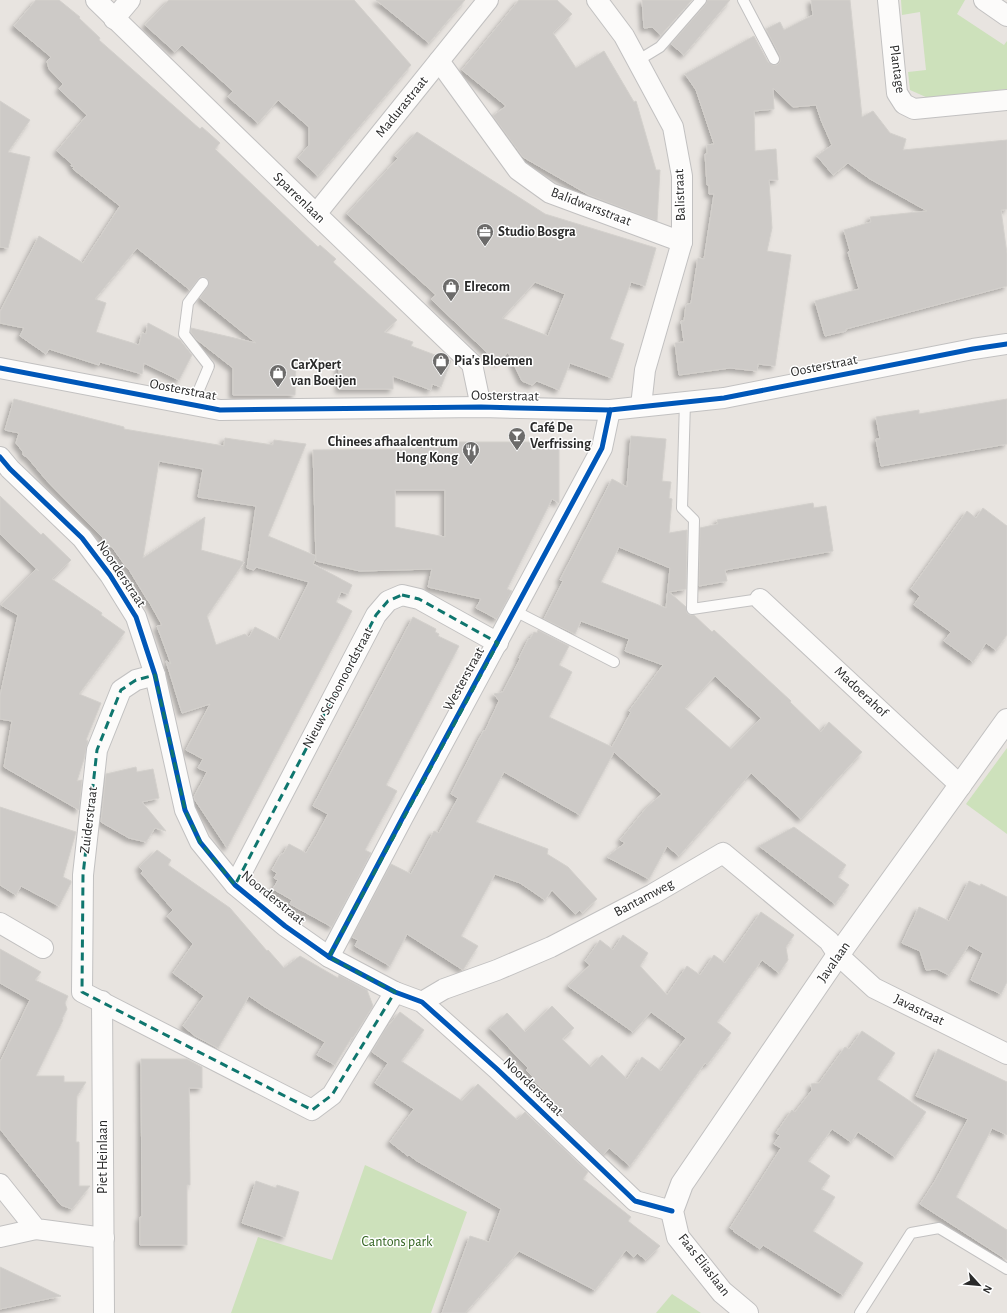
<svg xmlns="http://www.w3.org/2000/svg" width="1007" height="1313" viewBox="0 0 1007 1313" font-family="'Alegreya Sans',sans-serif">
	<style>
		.green { fill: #cde1bb }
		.building { fill: #cdcac7; stroke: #d3d0cc; fill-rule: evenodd; filter: url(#shadow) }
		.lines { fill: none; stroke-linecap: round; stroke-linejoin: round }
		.lane-casing { stroke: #c2c1c1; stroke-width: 12 }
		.street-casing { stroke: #c2c1c1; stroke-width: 22 }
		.secondary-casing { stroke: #c2c1c1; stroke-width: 24 }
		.lane { stroke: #fcfbfa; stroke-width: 10 }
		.street { stroke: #fcfbfa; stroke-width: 20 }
		.secondary { stroke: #fcfbfa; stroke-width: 22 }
		.cycleway-casing { stroke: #fff; stroke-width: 8 }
		.cycleway { stroke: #0057b8; stroke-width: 5 }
		.marked { fill: none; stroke: #0f766e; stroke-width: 3; stroke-dasharray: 8 5; stroke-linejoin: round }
		.labels { text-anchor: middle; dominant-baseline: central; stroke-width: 3; stroke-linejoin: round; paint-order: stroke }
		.street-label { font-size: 14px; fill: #2a2a2a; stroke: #fff }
		.poi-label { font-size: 14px; font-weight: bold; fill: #2a2a2a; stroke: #fff; text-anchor: start }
		.park-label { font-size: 14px; fill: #30621e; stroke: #fff }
	</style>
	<defs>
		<filter id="shadow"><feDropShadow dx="-3.5" dy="3.5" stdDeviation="2" flood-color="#0004"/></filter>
	</defs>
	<rect width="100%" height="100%" fill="#e8e4e0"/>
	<g class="green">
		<path d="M901,0H965L957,14L1004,45L1007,41V89L928,98L910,90L908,72L926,70L920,12L902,15Z"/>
		<path d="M1007,748V834L966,804Z"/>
		<path d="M365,1165L467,1212L431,1313H231L258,1237L332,1260Z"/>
		<path d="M672,1294L701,1313H656Z"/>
	</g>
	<g class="building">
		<path d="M36,0H59L80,17L79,18L100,38L99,40L200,129L202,127L220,143L215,149L318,247L320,245L336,259L333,262L397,320L384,332L413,342L411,346L451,361L441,387L432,384L431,390L393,376V389H339V364H338V362L296,361L295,395H233V368L196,339L191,332V328L256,343L200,298L209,284L207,278L204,277H200L190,290L137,248L95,299L106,303L96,332L139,345L142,333L146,334L148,323L180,340L192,355L179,380L144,363L142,374L100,362L99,365L49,349L46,354L20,336L24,328L0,323V312L39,236L83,263L120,206L73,169L74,167L71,166L72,164L57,151L87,115L59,89L63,84L49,69L47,61L51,57L14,26Z"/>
		<path d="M169,0H354L411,65L318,176L298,158L309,145V127L278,100L258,123L228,97L233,91L182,45L175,52L145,25Z"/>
		<path d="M376,0H465L429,43Z"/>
		<path d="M519,0H557L572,14L553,33L576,68L604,51L634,102L636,101L656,170H660L657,221L589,195L523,157L493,116L506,106L462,70Z"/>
		<path d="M642,0H692L661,35L652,27L644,28Z"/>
		<path d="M707,0H730L684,55L671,44L706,4Z"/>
		<path d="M811,0H850L862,117L873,111L890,133L906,139L903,150L1007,140V209L1001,210L1007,254V286L846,329V331L825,336L815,301L859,289L848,252L850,251L844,230L871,222L870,217L927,211L870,179L848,163L833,175L817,156L832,145L821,120L816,105L793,107L773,88L774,109L754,111L755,151L776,149L778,180H769L772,228L767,251L791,255L775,366L758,364L757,371L730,368L679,375L675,343L684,342L681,321H684L686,305L691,303L698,258L704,259L714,194H709V185H707L705,154H707V145L714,144L696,90L685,74L754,36L768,62L773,65H777L780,62V56L766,29L780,22L784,30L813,15Z"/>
		<path d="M0,101L30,120L8,152L30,157L8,248L0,247Z"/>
		<path d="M417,132L545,214L656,248L645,286L631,282L610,339L624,344L612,378L570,363L559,390L537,381L532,385L522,381L508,352L498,363L431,299L436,295L347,214L398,158L395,156ZM535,282L565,294L548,336L502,318Z"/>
		<path d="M14,399L124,427V429L224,446L225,438L273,445L274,440L306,444L268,536L316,556L313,564L352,585L348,594L341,592L336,602L352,611L227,848L195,800L194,797L207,772L198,768L203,759L186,750L210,704L182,713L166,661L171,664L157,626L162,625L148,600V601L128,568H127L112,547L102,544L103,538L47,481L27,457L23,455V452L16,443L19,433L5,430ZM159,461L203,469L198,497L256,506L247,568L254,570L256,567L309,582L280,640L255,627L249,637L245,634L216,645L207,616L244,562L201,550L205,517L143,558Z"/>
		<path d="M1007,399V444L881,466L876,439H880L876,417L919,410V414Z"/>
		<path d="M631,436L666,439L662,481L671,482L669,498L672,499L669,533L687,530L686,589L669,592L686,607L687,613L690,615H694L712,632L714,630L791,701L790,702L821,732L829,722L862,752L801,819L751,773L679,856L667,846L649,879L607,857L625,843L620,840L647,807L662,794L614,752L580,815L504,772L476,822L548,849L547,854L568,867L597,899L582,913L580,910L575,914L552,890L545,900L520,883L495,874L461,936L478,946L463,970L407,934L390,966L355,946L358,940L352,937L391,864L411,874L434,831L439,833L458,798L451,794L478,741L484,730L485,731L499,701L494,694L503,692L520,659L519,658L529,638L530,639L534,632L537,633L538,630L569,646L559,665L572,672L549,717L612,747L631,712L629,711L663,665L625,651L629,639L581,621L575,634L544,619L563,581L560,580L612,479L627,487ZM619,547L670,568L666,608L601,582ZM715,676L761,718L731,749L685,708Z"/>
		<path d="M423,442H559V503L552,499L507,589L512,591L497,619L476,608L481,599L428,587L432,569L360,571L316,561L313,450L423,449ZM395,490H445V537L395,527Z"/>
		<path d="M0,496L41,535L43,533L71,560L52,579L102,613L101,615L125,632L79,694L101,703L86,740L88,741L86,749L84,759L77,781L82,780L79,810L4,767L12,721L0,719V696L18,615L1,605L36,569L39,571L0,534Z"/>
		<path d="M813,503L814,508L826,506L833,551L725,570L727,581L699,586L700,528L718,524L717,520Z"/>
		<path d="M983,508L1007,526V635L996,650L986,643L973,662L944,641L951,632L914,605L920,596L911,589L967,511L976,518Z"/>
		<path d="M413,617L436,629L435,632L439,634L438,636L459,646L386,785L397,791L365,850L371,853L332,927L290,904L292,900L273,889L278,880L274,878L277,873L272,870L281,854H283L289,844L306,853L318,833L328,814L313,806Z"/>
		<path d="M136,767L137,772L153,769L159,798L142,802L166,831L155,828L146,842L129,838L101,822L106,774Z"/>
		<path d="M0,807L76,832L63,877L71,881V883L59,906L21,886L16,895L0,885Z"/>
		<path d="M794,827L846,865L838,877L849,885L835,904L759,846Z"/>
		<path d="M157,850L171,860L168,865L230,908L267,951L268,950L284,968L300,956L338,978L339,975L367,990L373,1006L353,1038L352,1037L335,1065L317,1055L325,1042L265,1007L249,996L218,1048L195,1036L183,1026L204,996L173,973L193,944L167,916L173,910L141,873L143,871L139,867Z"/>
		<path d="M969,881L980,886L981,884L1007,897V982L1001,994L971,980L983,953L969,945L949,975L937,969L926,970L920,951L902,943L919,907L949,921Z"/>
		<path d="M761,912L794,935L786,947L788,960L779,973L762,960L717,1022L731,1033L707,1065L705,1063L630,1166L609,1148L603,1155L541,1095L545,1091L532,1079L533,1077L526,1070L528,1068L490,1028L507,1013L525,1032L552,1006L574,1028L562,1039L591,1067L602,1055L627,1079L642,1057L661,1071L686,1038L651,1012L633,1032L568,986L590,965L585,961L600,940L613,950L623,935L648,953L640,966L667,995L687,966L700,975L714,955L725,963Z"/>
		<path d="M0,949L41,972L35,980L68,996L65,1003L67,1009L62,1019L63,1020L36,1076H64V1082H86L77,1096L76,1142H79V1186H90L72,1209L61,1205L0,1129V1062L30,1000L0,983Z"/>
		<path d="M400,1012L424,1030L401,1061L462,1101L478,1084L517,1120L525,1112L588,1172L583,1179L631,1217L628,1221L660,1246L646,1260L637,1253L634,1257L626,1250L595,1290L519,1251L465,1313H442L470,1236L489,1242L501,1209L417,1161L409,1155L408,1156L390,1142L414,1109L375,1083L388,1063L372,1052L384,1031Z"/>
		<path d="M862,1031L895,1053L877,1079L926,1112L895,1157L858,1132L851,1142L832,1129L808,1161L830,1176L821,1189L835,1197L813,1231L863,1263L843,1295L763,1245L760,1249L733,1231L734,1230L730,1228L781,1148L774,1144L780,1135L776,1133L792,1110L795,1112L812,1090L811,1084L819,1083L845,1047L849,1049Z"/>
		<path d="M938,1049L1007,1082V1135L992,1128L956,1197L1007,1230V1260L920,1204L935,1181L968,1119L916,1096Z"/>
		<path d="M141,1059H187L202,1067V1088H189L190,1174V1185H187V1245H140V1217H142Z"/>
		<path d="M256,1181L276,1188L277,1185L299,1192L285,1237L242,1223Z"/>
		<path d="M0,1267L61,1296L0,1309Z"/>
	</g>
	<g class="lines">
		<defs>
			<g id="lane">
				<path d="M743,0L774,59"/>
				<path d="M637,61L660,47L701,0"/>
				<path d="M685,401L682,508L694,520L692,609L760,599"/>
				<path d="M193,404L209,366L184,334L188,303L203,283"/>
				<path d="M515,611L614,662"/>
				<path d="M860,1313L911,1233L939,1228L1007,1269"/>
			</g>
			<g id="street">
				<path d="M96,0L316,214L472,364L481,407"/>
				<path d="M597,0L624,36L673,127L682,176V242L645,370L641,406"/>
				<path d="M888,0L897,93L904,104L914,109L1007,100"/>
				<path d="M984,0L1007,16"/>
				<path d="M114,19L130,0"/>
				<path d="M439,61L518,170L550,193L682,242"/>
				<path d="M316,214L488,0"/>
				<path d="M0,368L220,410L481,407L610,410L724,398L973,349L1007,344"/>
				<path d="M0,457L10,469L82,538L110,575L136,617L155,675L185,810L200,842L235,885L285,926L329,957L395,992L422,1002L497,1069L635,1201L672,1211"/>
				<path d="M760,599L961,786"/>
				<path d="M155,675L136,680L121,690L97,750L83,875L82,992L312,1110L332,1095L395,992"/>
				<path d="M235,885L376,615L388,601L402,595L419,599L498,643"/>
				<path d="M0,923L43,948"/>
				<path d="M329,957L403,817L602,448L610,410"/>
				<path d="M102,1001L104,1313"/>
				<path d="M422,1002L444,989L497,970L551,947L653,894L723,853L829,941L838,955L874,988L1007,1054"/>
				<path d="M0,1184L36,1229L104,1238"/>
				<path d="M0,1237L36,1229"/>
			</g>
			<path id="secondary" d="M747,1313L722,1292L678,1237L672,1211L682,1184L838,955L1007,720"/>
		</defs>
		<use href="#lane" class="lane-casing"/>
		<use href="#street" class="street-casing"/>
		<use href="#secondary" class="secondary-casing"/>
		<use href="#lane" class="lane"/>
		<use href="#street" class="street"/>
		<use href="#secondary" class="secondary"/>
		<defs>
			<g id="cycleway">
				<path d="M0,368L220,410L481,407L610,410L724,398L973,349L1007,344"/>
				<path d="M0,457L10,469L82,538L110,575L136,617L155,675L185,810L200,842L235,885L285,926L329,957L395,992L422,1002L497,1069L635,1201L672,1211"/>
				<path d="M329,957L403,817L602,448L610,410"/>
			</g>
		</defs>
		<use href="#cycleway" class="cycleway-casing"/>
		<use href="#cycleway" class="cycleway"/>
	</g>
	<path class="marked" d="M402,595L419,599L498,643L329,957L395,992L332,1095L312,1110L82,992L83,875L97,750L121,690L136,680L155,675L185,810L200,842L235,885L376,615L388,601Z"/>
	<defs>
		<symbol id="office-pin" viewBox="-11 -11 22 30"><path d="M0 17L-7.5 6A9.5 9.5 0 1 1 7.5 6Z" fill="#6c6b6a" stroke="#fff"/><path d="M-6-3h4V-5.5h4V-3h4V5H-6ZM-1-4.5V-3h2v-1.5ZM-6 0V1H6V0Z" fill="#fff"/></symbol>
		<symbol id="shop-pin" viewBox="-11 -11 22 30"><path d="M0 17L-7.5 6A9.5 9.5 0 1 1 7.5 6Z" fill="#6c6b6a" stroke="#fff"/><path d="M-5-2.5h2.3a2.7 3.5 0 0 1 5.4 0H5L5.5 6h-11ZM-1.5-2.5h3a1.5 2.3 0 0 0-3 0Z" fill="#fff"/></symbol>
		<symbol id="bar-pin" viewBox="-11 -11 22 30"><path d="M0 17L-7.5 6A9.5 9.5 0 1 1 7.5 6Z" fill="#6c6b6a" stroke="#fff"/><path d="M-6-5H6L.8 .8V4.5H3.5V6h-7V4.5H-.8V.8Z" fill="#fff"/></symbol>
		<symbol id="restaurant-pin" viewBox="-11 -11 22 30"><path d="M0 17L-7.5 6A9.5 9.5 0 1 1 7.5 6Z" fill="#6c6b6a" stroke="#fff"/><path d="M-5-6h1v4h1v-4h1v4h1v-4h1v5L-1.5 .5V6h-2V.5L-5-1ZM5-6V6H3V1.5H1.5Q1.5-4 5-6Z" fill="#fff"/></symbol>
	</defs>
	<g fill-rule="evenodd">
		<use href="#office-pin" x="475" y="222" width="20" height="27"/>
		<use href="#shop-pin" x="441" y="277" width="20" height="27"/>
		<use href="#shop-pin" x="431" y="351" width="20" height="27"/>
		<use href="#shop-pin" x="268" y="363" width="20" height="27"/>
		<use href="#bar-pin" x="507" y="426" width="20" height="27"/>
		<use href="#restaurant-pin" x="461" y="440" width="20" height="27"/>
	</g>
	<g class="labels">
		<g class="street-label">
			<text transform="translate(897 69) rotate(82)">Plantage</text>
			<text transform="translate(402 107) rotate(-51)">Madurastraat</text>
			<text transform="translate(680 195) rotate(-92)">Balistraat</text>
			<text transform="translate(299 198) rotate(44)">Sparrenlaan</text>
			<text transform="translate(591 207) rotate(21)">Balidwarsstraat</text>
			<text transform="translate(824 366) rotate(-11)">Oosterstraat</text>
			<text transform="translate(183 390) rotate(11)">Oosterstraat</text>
			<text transform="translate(505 396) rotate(1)">Oosterstraat</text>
			<text transform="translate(121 574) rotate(56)">Noorderstraat</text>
			<text transform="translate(464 679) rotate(-61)">Westerstraat</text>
			<text transform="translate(338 688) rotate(-62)">Nieuw Schoonoordstraat</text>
			<text transform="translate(861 692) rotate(43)">Madoerahof</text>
			<text transform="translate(89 820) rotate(-83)">Zuiderstraat</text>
			<text transform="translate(273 898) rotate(39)">Noorderstraat</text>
			<text transform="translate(644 898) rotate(-28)">Bantamweg</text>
			<text transform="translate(834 962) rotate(-55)">Javalaan</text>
			<text transform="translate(919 1010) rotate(26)">Javastraat</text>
			<text transform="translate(533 1087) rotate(44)">Noorderstraat</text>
			<text transform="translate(103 1157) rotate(-90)">Piet Heinlaan</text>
			<text transform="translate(704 1265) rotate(52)">Faas Eliaslaan</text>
		</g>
		<g class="poi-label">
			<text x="498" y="232">Studio Bosgra</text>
			<text x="464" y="287">Elrecom</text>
			<text x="454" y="361">Pia's Bloemen</text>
			<text x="291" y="365">CarXpert<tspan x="291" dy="16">van Boeijen</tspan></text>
			<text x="530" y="428">Café De<tspan x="530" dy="16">Verfrissing</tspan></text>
			<text x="458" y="442" text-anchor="end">Chinees afhaalcentrum<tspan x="458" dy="16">Hong Kong</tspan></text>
		</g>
		<g class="park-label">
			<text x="397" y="1242">Cantons park</text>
		</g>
	</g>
	<g transform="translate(979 1285) rotate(117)" stroke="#ffffff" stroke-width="3" paint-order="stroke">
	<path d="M0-3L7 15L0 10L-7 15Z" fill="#2a2a2a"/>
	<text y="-6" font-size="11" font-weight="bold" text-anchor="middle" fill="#2a2a2a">N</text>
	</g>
</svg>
